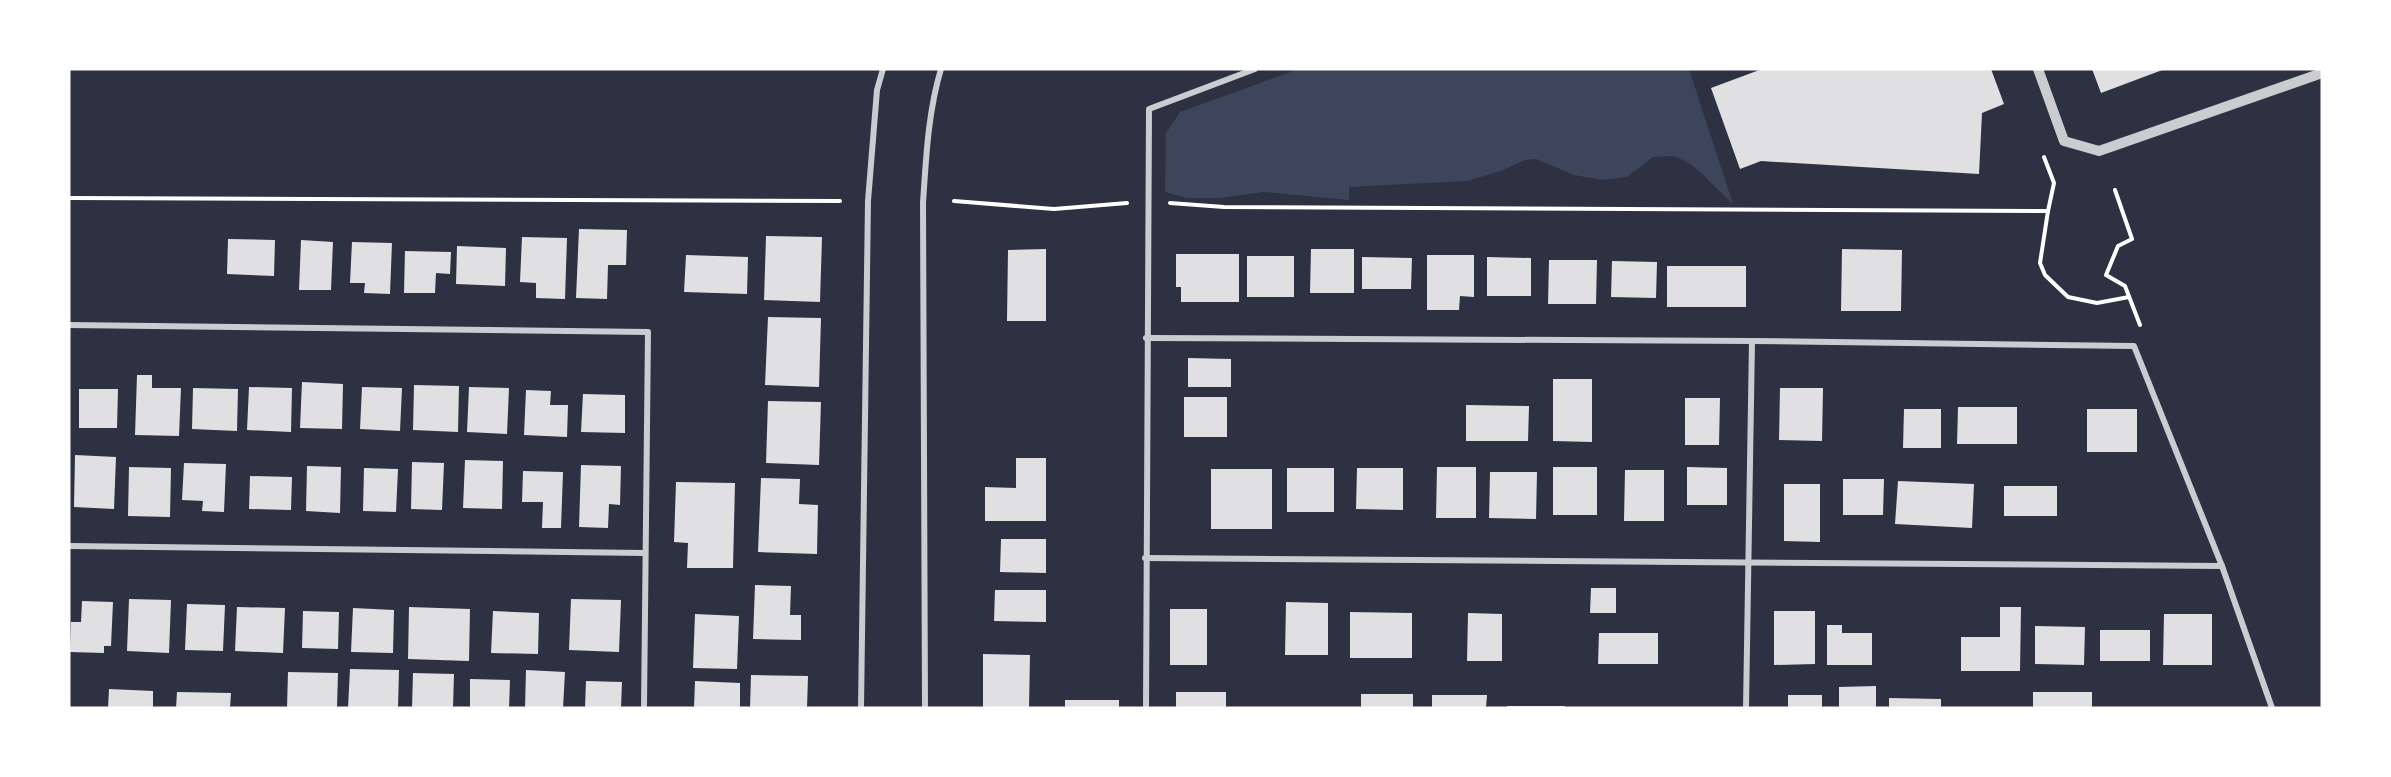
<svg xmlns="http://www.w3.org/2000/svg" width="2391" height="777" viewBox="0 0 2391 777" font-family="Manrope,sans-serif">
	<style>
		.green { fill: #3c4559 }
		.building { fill: #e0e0e3 }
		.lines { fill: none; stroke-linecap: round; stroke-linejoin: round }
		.path { stroke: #fff; stroke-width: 4 }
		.minor { stroke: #caccd0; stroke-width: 6 }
		.tertiary { stroke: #caccd0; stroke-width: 10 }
	</style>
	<rect width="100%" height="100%" fill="#2d3142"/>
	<path class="green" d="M1299,69H1689L1733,204L1699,171L1687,162L1674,156L1653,157L1627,177L1602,180L1574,175L1536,159L1525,160L1501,171L1467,181L1349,187V200L1264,192L1220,198H1187L1165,192L1166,133L1180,112Z"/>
	<g class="building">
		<path d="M1762,69H1991L2004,104L1982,113L1979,174L1761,161L1740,169L1711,88Z"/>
		<path d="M2092,69H2165L2101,93Z"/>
		<path d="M579,229L627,230L626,265H608L607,299L576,298Z"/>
		<path d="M766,236L822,237L820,302L764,300Z"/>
		<path d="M522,237L567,238L565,299L536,298V283L520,282Z"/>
		<path d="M228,239L275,240L274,276L227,274Z"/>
		<path d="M301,240L333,242L331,290H299Z"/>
		<path d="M352,242L392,243L390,294L364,293L365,283H350Z"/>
		<path d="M457,246L506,248L505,286L456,284Z"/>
		<path d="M1046,249V321H1007L1008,250Z"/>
		<path d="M1311,249H1354V293H1310Z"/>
		<path d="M1842,249L1902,250L1901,311H1841Z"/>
		<path d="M405,251L451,252L450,274L436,273L435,293H404Z"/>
		<path d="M1176,254H1239V302H1181V287H1176Z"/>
		<path d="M686,255L748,257L747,294L684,292Z"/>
		<path d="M1427,255H1474V297L1460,296L1459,310H1427Z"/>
		<rect x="1247" y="256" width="47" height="41"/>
		<path d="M1362,257L1412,258L1411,289H1362Z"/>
		<path d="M1487,257L1531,258V296H1487Z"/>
		<path d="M1549,260H1597L1596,304H1548Z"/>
		<path d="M1612,261L1657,262L1656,298L1611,297Z"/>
		<rect x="1667" y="266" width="79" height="41"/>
		<path d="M768,317L821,318L819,387L765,385Z"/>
		<path d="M1188,358L1231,359V387H1188Z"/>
		<path d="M137,375H152V388H181L179,436L135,435Z"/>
		<path d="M1553,379H1592V442L1553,441Z"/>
		<path d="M302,382L343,384L342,429L300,428Z"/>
		<path d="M414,385L459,386L458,432L413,430Z"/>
		<path d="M249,387L292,388L291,432L247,430Z"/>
		<path d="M362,387L402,388L400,431L360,429Z"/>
		<path d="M469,387L509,388L507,434L467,432Z"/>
		<path d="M193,388L238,389L237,431L192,429Z"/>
		<path d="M1780,388H1823L1822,441L1779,440Z"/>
		<path d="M79,389H118L117,428H79Z"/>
		<path d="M526,390L551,391L550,405H568L567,437L524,435Z"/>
		<path d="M583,394L625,395V433L581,432Z"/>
		<rect x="1184" y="397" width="43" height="40"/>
		<path d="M1685,398H1720L1719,445H1685Z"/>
		<path d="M768,401L821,402L819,465L766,463Z"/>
		<path d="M1466,405L1529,406L1528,441H1466Z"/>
		<path d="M1958,407H2017V444H1957Z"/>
		<path d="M1904,409H1941V448H1903Z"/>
		<rect x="2087" y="409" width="50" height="43"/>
		<path d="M75,455L116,457L114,509L74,507Z"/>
		<path d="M1016,458H1046V521H985V487L1016,488Z"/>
		<path d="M465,460L503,461L502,509L463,508Z"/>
		<path d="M412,462L444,463L442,510L411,509Z"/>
		<path d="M184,463L226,464L224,512L202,511L203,501L182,500Z"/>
		<path d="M581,465L621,466L620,505L609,504L608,528L579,527Z"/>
		<path d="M307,466L341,467L340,513L306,511Z"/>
		<path d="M129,467L171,468L170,517L128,516Z"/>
		<path d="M1437,467H1476V518H1436Z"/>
		<rect x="1553" y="467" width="44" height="48"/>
		<path d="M1687,467L1727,468V505H1687Z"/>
		<path d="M364,468L398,469L396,512L363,511Z"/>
		<rect x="1287" y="468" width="47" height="44"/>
		<path d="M1357,468H1403V510L1356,509Z"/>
		<rect x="1211" y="469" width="61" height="60"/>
		<path d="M1625,470H1664V521H1624Z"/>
		<path d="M523,471L563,472L561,528H542L543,502H522Z"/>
		<path d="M1490,472H1537L1536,519L1489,518Z"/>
		<path d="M250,476L292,477L291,510L249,509Z"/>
		<path d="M761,478L800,479L799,504L818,505L817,554L758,552Z"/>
		<path d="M1843,479H1884L1883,515H1843Z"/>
		<path d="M1898,481L1974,484L1972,528L1895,524Z"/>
		<path d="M676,482L735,483L733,568H687L688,543L674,542Z"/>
		<path d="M1784,484H1820V542L1784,541Z"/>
		<rect x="2004" y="486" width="53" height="30"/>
		<path d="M1001,539H1046V573L1000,572Z"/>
		<path d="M755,585L791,586L790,615H801V640L753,639Z"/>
		<path d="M1591,588H1616V613H1590Z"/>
		<path d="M995,590H1046V622L994,621Z"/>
		<path d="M129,599L171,600L169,653L127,651Z"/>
		<path d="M571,599L621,600L619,652L569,650Z"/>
		<path d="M82,601L113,602L111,646H104V653L70,652L71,622H81Z"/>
		<path d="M1286,602L1328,603V655H1285Z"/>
		<path d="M187,604L225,605L223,651L185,650Z"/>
		<path d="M237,607L285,608L283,653L235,651Z"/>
		<path d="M409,607L470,609L469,661L408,659Z"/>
		<path d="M2000,607H2021L2020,671H1961V637H2000Z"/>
		<path d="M353,608L394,610L393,653L351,652Z"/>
		<rect x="1170" y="609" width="37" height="56"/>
		<path d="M303,611L339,612L338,649L302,648Z"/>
		<path d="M493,611L539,613L538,654L491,653Z"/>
		<path d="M1774,611H1815V664L1774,665Z"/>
		<path d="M1350,612L1412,613V658H1350Z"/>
		<path d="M1468,613L1502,614V661H1467Z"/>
		<path d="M695,614L739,616L737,669L693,668Z"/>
		<path d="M2164,614H2212V665H2163Z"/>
		<path d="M1827,625H1842V633H1872V665H1827Z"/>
		<path d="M2035,626L2085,627L2084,665L2035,664Z"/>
		<rect x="2100" y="630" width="50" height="31"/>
		<path d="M1599,633H1658V664H1598Z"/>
		<path d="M983,654L1030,655L1029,708H983Z"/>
		<path d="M350,669L399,670L398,708H348Z"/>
		<path d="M526,670L565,672L563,708H525Z"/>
		<path d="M288,672L338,673L337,708H287Z"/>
		<path d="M413,673L454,674L453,708H412Z"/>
		<path d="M751,675L808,676L807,708H750Z"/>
		<path d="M470,679L510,680L509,708H470Z"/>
		<path d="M586,681L622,682L621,708H585Z"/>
		<path d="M695,681L740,683V708H694Z"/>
		<path d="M1876,686V708H1839V687Z"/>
		<path d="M109,689L153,691V708H108Z"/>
		<path d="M177,692L231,693L230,708H176Z"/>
		<rect x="1176" y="692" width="50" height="16"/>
		<rect x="2033" y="692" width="59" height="16"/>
		<rect x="1361" y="694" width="52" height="14"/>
		<path d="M1432,695H1487L1486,708H1432Z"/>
		<rect x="1788" y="695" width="34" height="13"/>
		<path d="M1889,698L1941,699V708H1889Z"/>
		<rect x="1065" y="700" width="54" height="8"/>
		<rect x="1507" y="706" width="58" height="2"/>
	</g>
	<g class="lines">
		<g class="path">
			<path d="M2115,190L2132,239L2118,246L2106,275L2125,286L2140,325"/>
			<path d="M69,198L840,201"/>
			<path d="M954,201L1054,209L1127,203"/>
			<path d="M1170,203L1224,207L2048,211L2054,183L2044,157"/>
			<path d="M2048,211L2040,263L2045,275L2068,297L2097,303L2129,297"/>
		</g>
		<g class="minor">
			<path d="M69,325L648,332L644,708"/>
			<path d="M1146,338L1752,341L2134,346L2222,566L2272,708"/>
			<path d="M69,546L644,553"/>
			<path d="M1145,558L2222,566"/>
			<path d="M861,708L868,201L877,90L883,69"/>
			<path d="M925,708L923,203C926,159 928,112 941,69"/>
			<path d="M1146,708L1149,109L1255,69"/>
			<path d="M1746,708L1752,341"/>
		</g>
		<path class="tertiary" d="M2038,69L2064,141L2099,151L2322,73"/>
	</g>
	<rect width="2391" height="777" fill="none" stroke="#ffffff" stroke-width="141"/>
</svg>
